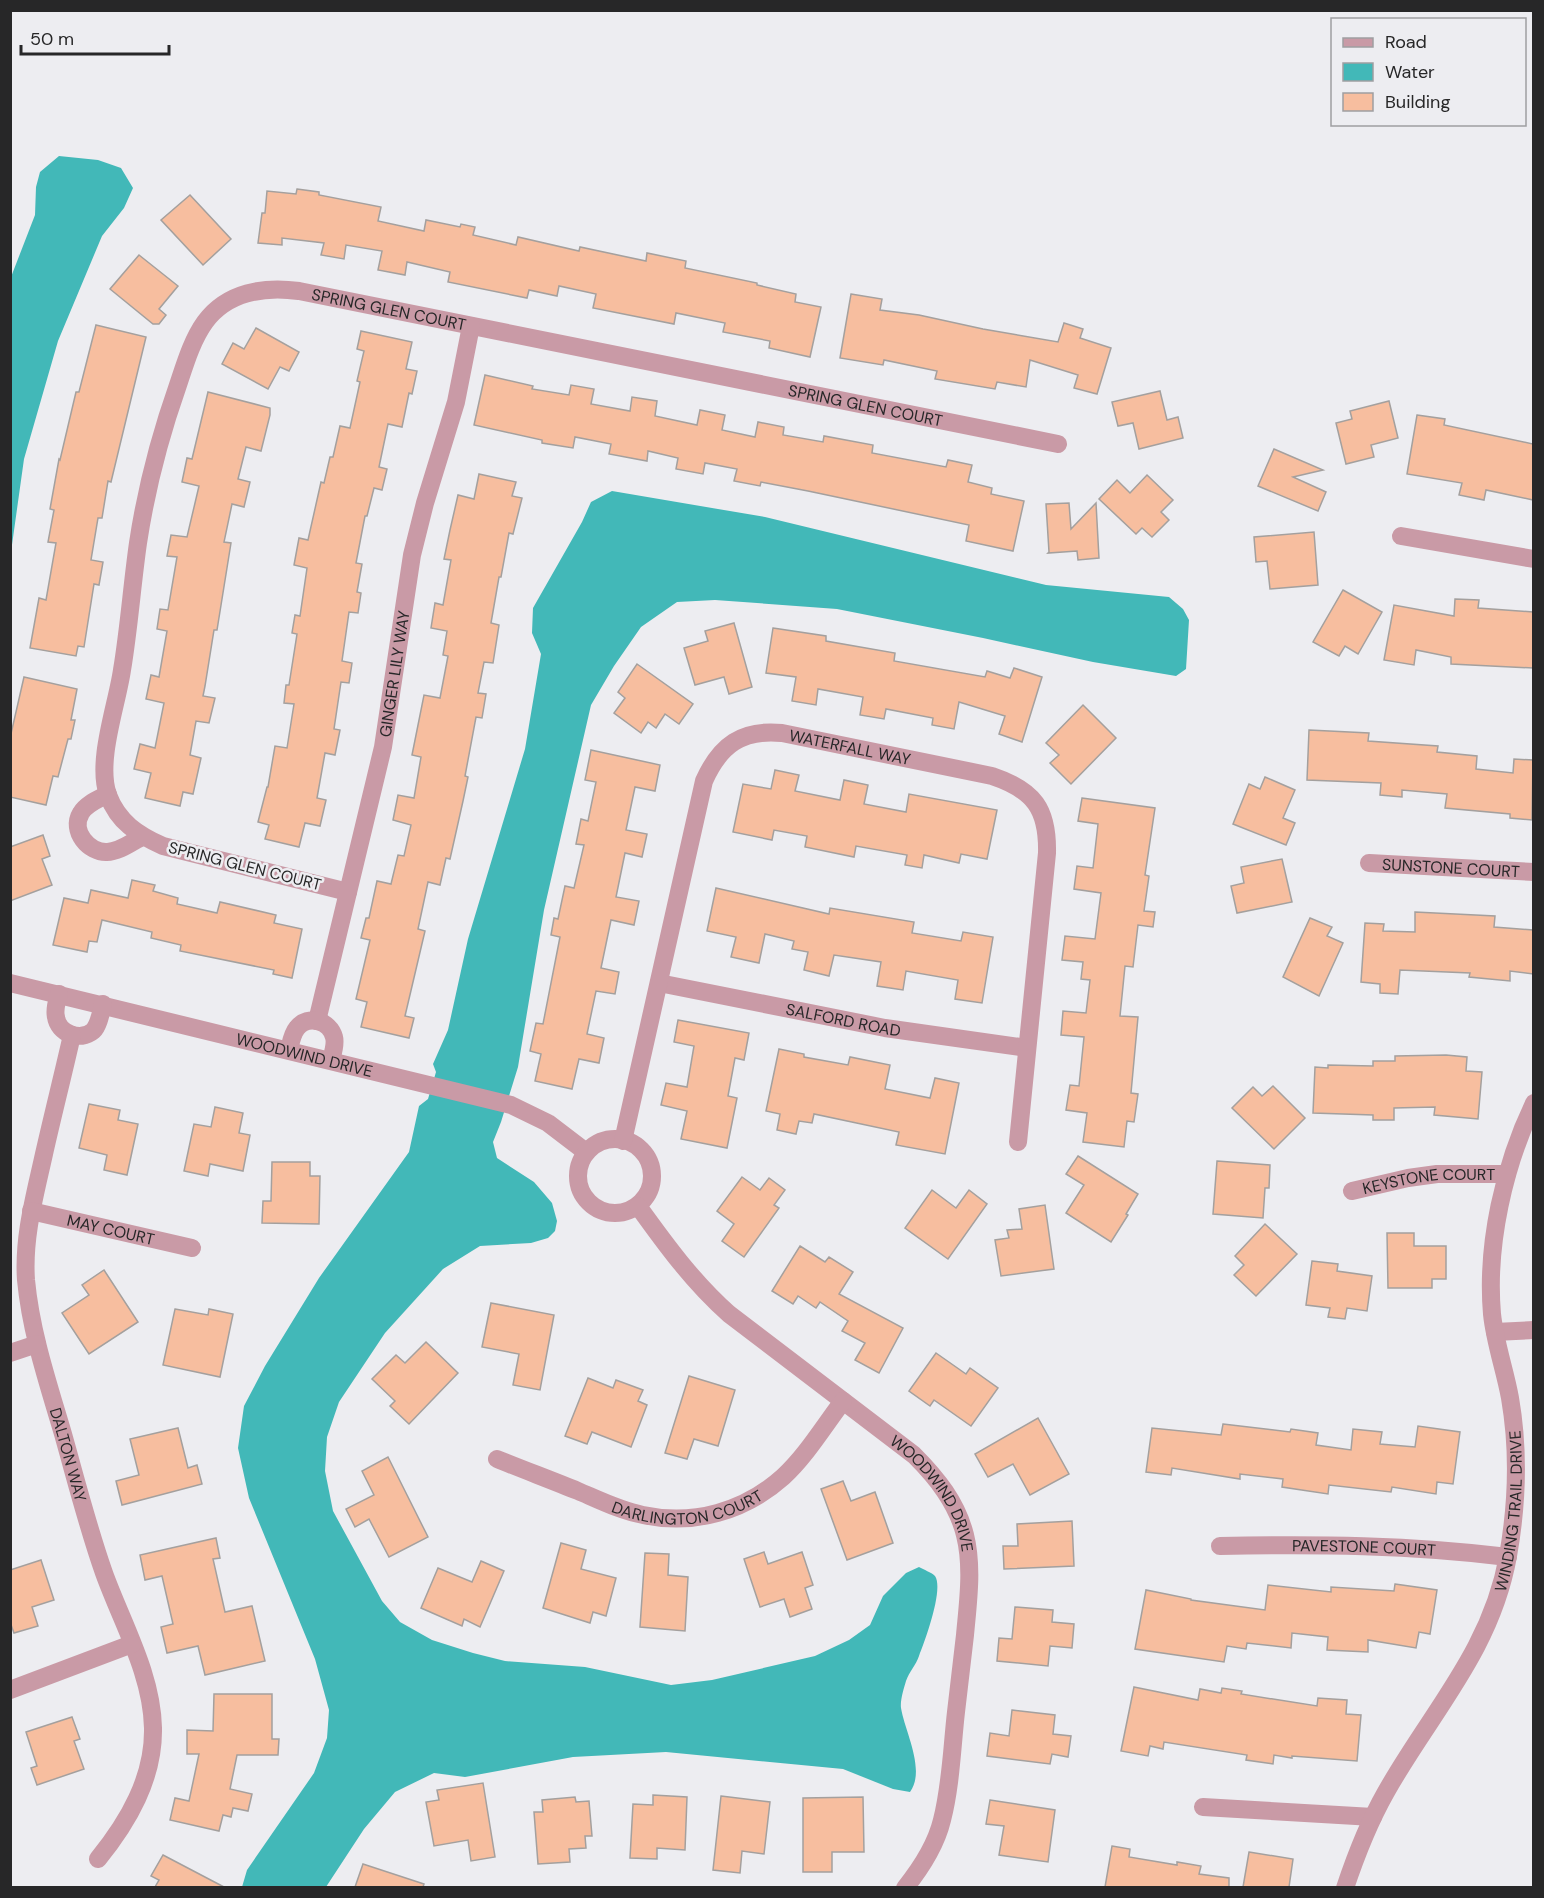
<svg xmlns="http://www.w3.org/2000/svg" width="1544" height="1898" viewBox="0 0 1544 1898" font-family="'DM Sans',sans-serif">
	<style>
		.water { fill: #42b8b8 }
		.building { fill: #f7be9f; stroke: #a4a09e; stroke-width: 1.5 }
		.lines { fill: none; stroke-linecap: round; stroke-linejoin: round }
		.street { stroke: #c99aa6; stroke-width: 18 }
		.labels { text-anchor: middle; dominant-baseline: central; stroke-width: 5; stroke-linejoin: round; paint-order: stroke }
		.street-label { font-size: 16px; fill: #272728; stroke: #ededf1 }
	</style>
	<rect width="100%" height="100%" fill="#ededf1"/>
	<g class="water">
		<path d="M59,156L98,160L121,168L133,188L124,208L102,236L58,341L24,459L11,552V277L35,215L36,187L40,172Z"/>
		<path d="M612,491L765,517L1046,585L1169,597L1183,609L1189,620L1186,669L1176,676L1093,662L983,638L837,609L715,600L677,602L641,627L614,666L591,705L544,910L518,1067L501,1122L493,1142L497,1158L534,1182L552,1203L557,1221L555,1231L548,1238L531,1243L480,1246L443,1269L385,1333L339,1402L327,1437L325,1471L333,1511L382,1601L400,1622L432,1640L473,1653L505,1661L585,1667L671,1685L712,1680L815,1656L849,1640L870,1625L883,1596L906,1573L919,1567C924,1570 931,1572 935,1576C944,1589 925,1641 919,1656C916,1665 909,1672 906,1681C904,1688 900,1700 901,1708C905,1732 926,1770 910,1792L893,1789L843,1769L666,1752L573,1757L465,1777L434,1773L395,1792L364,1829L326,1887H242L247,1870L314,1773L327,1738L329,1710L315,1659L249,1498L238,1448L244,1406L265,1366L319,1278L409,1152L419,1106L428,1099L436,1072L433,1064L448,1030L468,939L525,749L541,654L532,633L533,608L582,522L591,502Z"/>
	</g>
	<g class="building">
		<path d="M297,189L319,192V195L381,207L378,221L424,231L426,220L460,227L461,224L475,227L473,235L516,245L518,237L579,251L580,247L646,261L647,253L686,261L685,268L757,283V285L796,294L795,302L821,307L810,357L769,348L770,341L723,332L725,323L676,313L674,324L593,308L596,294L559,286L557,296L529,290L527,298L448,282L450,272L407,262L405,275L378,270L382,251L346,245L344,259L321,255L324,243L282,238V245L258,243L262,213H265L267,191L296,194Z"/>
		<path d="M190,195L231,239L203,265L161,220Z"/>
		<path d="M139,255L178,286L159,309L166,315L159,324H153L110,289Z"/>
		<path d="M851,294L882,299L880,310L919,315L983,329L1058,342L1064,323L1083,329L1080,338L1111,348L1097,394L1074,388L1078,375L1030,360L1026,387L997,382L995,389L935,379L937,371L884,360L883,365L840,358Z"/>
		<path d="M96,325L146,337L111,482L108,481L102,518H98L91,560L103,562L99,585L94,584L84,647L78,646L76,656L30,648L39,598L46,600L56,543L48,542L54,510L50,509L59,459L60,460L76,392H79Z"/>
		<path d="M256,328L299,352L289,371L280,367L268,389L222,364L233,343L244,349Z"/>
		<path d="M361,331L412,342L406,369L417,371L412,394L409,393L402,427L388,424L379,467L387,469L382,490L374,488L367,516H365L356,563L362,564L357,592L361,593L358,613L349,612L342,661L352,663L349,683L341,682L334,729L340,730L335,755L325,753L317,798L326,800L320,826L305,823L299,847L265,839L269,825L258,822L267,787H268L275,746L287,748L294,704L284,703L286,685H289L297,634L292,633L295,615L300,616L307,568L294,565L299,538L308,540L321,482L324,483L330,457H333L340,426L350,428L360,382L357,381L364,351L357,349Z"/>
		<path d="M485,375L533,386L532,389L569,395L571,385L594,389L591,404L630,411L632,397L657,401L655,416L697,425L700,410L725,415L722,430L755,437L758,422L784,427L783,435L823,442L824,436L873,445L872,453L946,467L948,460L972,465L968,482L992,488L991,494L1024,501L1013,551L966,541L969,525L808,491L761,482L760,486L734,481L737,469L705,463L703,474L676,469L678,458L648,451L647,461L609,454L611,444L575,437L573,448L542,443V440L474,425Z"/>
		<path d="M1160,391L1167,420L1178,417L1183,438L1139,449L1133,423L1118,426L1112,402Z"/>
		<path d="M208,392L270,408V415L261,451L246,447L238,479L250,482L244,507L232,504L224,542L231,543L217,630H214L205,686L203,696L215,698L209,723L196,721L190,755L201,758L193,794L183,792L180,806L145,798L151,773L134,769L140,744L155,748L164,703L146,699L151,675L159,677L167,631L157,629L160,609L168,610L177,557L167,556L171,535L187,537L199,486L182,482L187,458L192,459Z"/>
		<path d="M1389,401L1398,438L1371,445L1374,457L1346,464L1336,423L1352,419L1350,411Z"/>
		<path d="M1417,415L1445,419L1444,425L1533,444V500L1486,490L1484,500L1459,495L1462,483L1407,474Z"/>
		<path d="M1274,449L1323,470L1293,477L1326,492L1318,511L1258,486Z"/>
		<path d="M479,474L516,482L512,496L522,498L513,534L509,533L501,577H499L491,623L499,625L493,663L484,662L478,693L486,694L482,718L476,717L465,776L468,777L463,801L450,859L446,858L440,885L428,882L418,929L425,931L405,1016L414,1018L409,1038L361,1027L367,1002L356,999L370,940L361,938L366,918H369L377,881L391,884L398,855L404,856L411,825L393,820L398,795L414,798L421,757L412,755L424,695L440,698L448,656L443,655L447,631L431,628L435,603L443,605L451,560L444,559L450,530L458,495L474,499Z"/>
		<path d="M1147,475L1173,500L1161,512L1169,520L1152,537L1142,528L1136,534L1099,499L1117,480L1130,493Z"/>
		<path d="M1069,503L1071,529L1096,503L1099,558L1078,560L1077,551L1048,553L1049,552L1046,504Z"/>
		<path d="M1314,532L1318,585L1270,589L1267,561L1256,562L1254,537Z"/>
		<path d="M1343,590L1382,612L1358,654L1345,646L1339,656L1313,642Z"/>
		<path d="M1455,599L1479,600L1478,608L1533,612V668L1451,664V657L1416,650L1414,665L1384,660L1394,605L1454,616Z"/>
		<path d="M734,623L752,687L729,694L724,677L695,685L684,648L708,641L705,631Z"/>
		<path d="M773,628L826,636V641L895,653L894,661L985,677L987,671L1010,678L1014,668L1042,677L1022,742L999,734L1005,716L959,702L954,729L932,725L933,718L886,709L884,719L860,715L863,697L818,689L816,705L792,701L796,677L766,673Z"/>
		<path d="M637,664L693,704L679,724L665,714L656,728L648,722L641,733L614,713L625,698L618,692Z"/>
		<path d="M24,677L77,689L71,720H75L71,739H68L58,777L53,776L46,805L10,797V738Z"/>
		<path d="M1083,705L1116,738L1071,784L1050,763L1059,755L1046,743Z"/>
		<path d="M1309,730L1369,733L1368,741L1438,746L1437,752L1477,756L1476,769L1513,773L1514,759L1533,760L1532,820L1510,818V814L1445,808L1447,794L1402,790V797L1380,795L1381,783L1307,780Z"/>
		<path d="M591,750L660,765L655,791L635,787L626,830L647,834L642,857L625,853L616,897L639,901L634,925L611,920L601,968L619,972L615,994L596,991L587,1034L604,1038L599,1063L579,1059L572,1089L535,1081L541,1054L530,1051L536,1023L543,1024L560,937L551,935L554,918L558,919L565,886L574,888L584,845L576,844L581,819L588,821L596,782L585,780Z"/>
		<path d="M775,770L799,775L795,791L840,800L844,780L868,785L864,804L906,812L909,794L997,810L987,859L961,854L959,863L924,855L922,868L905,865L907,855L856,846L854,857L805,847L807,836L774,830L772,840L733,832L743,784L771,789Z"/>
		<path d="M1265,777L1295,790L1283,818L1295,823L1286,845L1233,824L1249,784L1260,789Z"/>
		<path d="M1082,798L1155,808L1145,875L1149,876L1144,911L1155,912L1153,927L1138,925L1133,967L1125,966L1120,1016L1138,1017L1131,1093L1138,1094L1134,1122L1127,1121L1124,1147L1083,1142L1087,1113L1066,1110L1070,1085L1079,1086L1084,1037L1061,1035L1063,1011L1086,1013L1090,980L1081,979L1083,962L1062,960L1065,936L1095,939L1101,893L1074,889L1077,866L1093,868L1098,824L1078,821Z"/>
		<path d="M43,835L50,856L42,859L52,885L10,901V847Z"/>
		<path d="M1282,859L1292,902L1237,913L1231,886L1244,883L1241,867Z"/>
		<path d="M132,880L155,885L153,891L178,898L177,904L217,913L220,902L276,915L274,923L302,929L292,978L273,974L274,970L180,951L181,945L151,938L152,932L102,920L97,942L89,941L87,952L53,945L64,898L88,903L91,890L128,898Z"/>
		<path d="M716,888L829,914L830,908L914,922L912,933L961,941L963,932L993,937L982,1003L955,999L958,980L906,971L903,990L877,986L881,962L834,955L829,976L804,970L808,952L792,949L794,941L765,934L759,963L731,957L736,937L707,931Z"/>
		<path d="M1415,912L1495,916L1494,927L1533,930V974L1510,971V981L1469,977L1470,973L1400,970L1398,994L1380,993V984L1361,982L1365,923L1384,924L1383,931L1415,932Z"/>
		<path d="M1310,918L1332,927L1327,936L1343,943L1319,996L1283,977Z"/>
		<path d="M678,1020L749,1033L744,1060L735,1058L728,1096L737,1098L727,1148L681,1139L687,1111L661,1105L666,1083L687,1087L694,1046L674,1042Z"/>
		<path d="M779,1049L804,1054V1057L848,1065L850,1057L890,1065L885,1089L930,1098L935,1078L959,1083L945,1154L896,1145L899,1132L814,1114L812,1123L799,1121L796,1134L777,1130L780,1114L766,1111Z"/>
		<path d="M1446,1055L1467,1057L1466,1071L1482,1072L1478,1119L1434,1115L1435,1107L1394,1108V1120H1373V1115L1313,1113L1315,1067L1328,1068V1065L1373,1066V1061H1395V1056Z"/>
		<path d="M1273,1086L1305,1118L1274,1149L1232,1108L1253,1087L1262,1096Z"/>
		<path d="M89,1104L120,1110L118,1120L138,1124L127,1175L104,1170L107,1155L79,1148Z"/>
		<path d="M215,1107L243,1113L239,1133L250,1135L243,1171L210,1164L208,1176L184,1171L194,1124L211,1127Z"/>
		<path d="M1078,1156L1138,1194L1126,1214L1128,1215L1111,1242L1066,1213L1084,1185L1066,1174Z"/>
		<path d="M1217,1161L1270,1165L1269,1188H1265L1263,1218L1213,1214Z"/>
		<path d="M272,1162H310V1176H320L319,1224L262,1223L263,1201H271Z"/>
		<path d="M742,1177L760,1190L769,1178L785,1190L774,1205L779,1208L744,1257L722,1241L734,1224L717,1211Z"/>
		<path d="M932,1190L956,1208L969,1190L987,1204L948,1259L905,1228Z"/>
		<path d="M1045,1205L1054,1269L1001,1276L995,1240L1009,1238L1007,1230L1022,1229L1019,1209Z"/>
		<path d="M1265,1224L1297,1254L1256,1296L1234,1275L1244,1265L1235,1256Z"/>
		<path d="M1387,1233H1414V1246H1446V1279H1432V1288H1388Z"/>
		<path d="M800,1246L825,1262L829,1257L853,1272L839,1294L903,1328L879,1373L855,1360L865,1343L842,1331L848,1321L820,1302L816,1308L798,1296L793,1304L772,1291Z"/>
		<path d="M1312,1261L1338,1264L1337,1271L1372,1276L1367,1311L1347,1308L1345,1319L1328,1317L1330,1308L1306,1305Z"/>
		<path d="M104,1270L138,1322L89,1354L62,1313L89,1295L82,1285Z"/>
		<path d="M491,1303L554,1315L540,1390L513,1385L519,1354L482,1347Z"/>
		<path d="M175,1309L208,1315L209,1309L233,1314L220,1377L163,1365Z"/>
		<path d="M426,1342L458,1373L409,1424L390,1406L395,1401L372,1379L396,1355L405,1363Z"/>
		<path d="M936,1353L966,1374L970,1368L998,1388L971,1426L934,1400L930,1406L909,1391Z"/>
		<path d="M689,1376L735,1390L718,1446L694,1439L687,1459L665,1453Z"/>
		<path d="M588,1378L613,1388L616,1380L643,1390L638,1401L647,1405L631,1447L592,1432L587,1444L565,1436Z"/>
		<path d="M1038,1418L1069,1474L1030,1495L1013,1464L988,1477L975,1454Z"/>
		<path d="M1223,1424L1290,1432L1291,1429L1318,1433L1316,1445L1351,1450L1353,1429L1382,1432L1380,1444L1415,1447L1418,1426L1460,1432L1453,1484L1437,1482L1436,1494L1392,1487L1391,1492L1329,1485L1328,1494L1282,1487L1283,1479L1240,1474V1479L1172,1468L1171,1475L1146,1472L1152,1428L1221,1435Z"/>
		<path d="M178,1428L188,1468L197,1465L202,1484L122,1505L116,1481L139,1475L130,1439Z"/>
		<path d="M388,1457L428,1537L389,1557L369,1519L355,1527L346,1509L374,1495L362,1471Z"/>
		<path d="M843,1481L851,1501L875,1492L893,1543L847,1560L821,1489Z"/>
		<path d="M1072,1521L1074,1566L1004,1569L1003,1546H1018L1017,1524Z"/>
		<path d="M216,1538L220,1558L213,1559L225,1612L252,1606L265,1661L205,1675L198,1646L167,1653L161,1627L173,1624L162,1576L145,1580L140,1555Z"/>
		<path d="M561,1543L586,1550L581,1569L616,1578L606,1616L593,1612L590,1623L543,1608Z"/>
		<path d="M764,1552L768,1564L802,1552L813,1585L805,1588L812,1609L790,1617L784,1599L760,1607L744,1559Z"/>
		<path d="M645,1553L669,1554L668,1575L688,1577L685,1631L640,1627Z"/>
		<path d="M41,1560L54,1600L32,1607L38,1626L14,1633L10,1622V1570Z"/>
		<path d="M481,1561L504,1571L480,1627L464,1619L462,1626L421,1608L438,1568L472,1582Z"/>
		<path d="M1395,1584L1437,1590L1430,1634L1419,1632L1416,1648L1368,1640V1652L1327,1650L1328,1637L1292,1633L1291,1648L1247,1643L1246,1649L1227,1646L1224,1662L1135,1649L1146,1590L1191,1599V1600L1265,1610L1268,1585L1331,1592V1587L1394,1591Z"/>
		<path d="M1015,1607L1053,1610L1052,1622L1074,1624L1072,1648L1050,1646L1048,1666L997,1661L999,1638L1012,1639Z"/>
		<path d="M1134,1687L1198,1700L1200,1689L1221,1693L1222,1688L1242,1691L1241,1694L1317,1706L1318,1698L1347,1700L1346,1714L1361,1715L1357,1761L1292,1756V1758L1274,1755L1273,1764L1246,1760L1247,1755L1164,1742L1163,1749L1150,1746L1148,1756L1121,1751Z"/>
		<path d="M214,1694H272V1739H279L278,1755H237L230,1789L252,1794L248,1811L233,1808L231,1817L223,1815L219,1831L170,1820L175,1798L189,1801L199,1754H187V1730L213,1731Z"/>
		<path d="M1012,1710L1055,1715L1053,1734L1071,1736L1068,1757L1052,1754L1050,1764L987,1756L990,1733L1009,1736Z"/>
		<path d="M72,1717L80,1739L74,1741L84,1769L37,1785L31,1768L37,1766L26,1732Z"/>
		<path d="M483,1783L495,1857L471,1861L468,1840L434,1846L426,1802L439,1800L437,1790Z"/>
		<path d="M653,1795L687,1797L685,1850L657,1848V1859L630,1858L633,1804L653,1805Z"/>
		<path d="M721,1796L770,1802L764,1854L742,1851L740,1873L713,1870Z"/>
		<path d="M575,1797L576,1802L589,1801L592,1836H585L586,1848L569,1849L570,1862L538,1864L534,1812H543L542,1800Z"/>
		<path d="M863,1797L864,1852H832V1872H803V1798Z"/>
		<path d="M990,1800L1055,1810L1048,1862L999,1855L1004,1826L986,1824Z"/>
		<path d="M1112,1846L1130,1849L1129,1857L1177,1865V1862L1201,1866L1199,1874L1229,1878V1887H1105Z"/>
		<path d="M1249,1852L1293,1859L1289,1887H1243Z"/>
		<path d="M163,1855L224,1887H155L159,1880L151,1876Z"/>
		<path d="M363,1864L424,1884L423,1887H355Z"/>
	</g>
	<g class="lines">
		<g class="street">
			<path d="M1401,536L1534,559"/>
			<path d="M108,794C99,799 86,804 81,813C70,831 89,853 107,852C119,852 132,842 142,837"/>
			<path id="s1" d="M1369,863L1534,872"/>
			<path id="s2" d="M348,892L163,846C138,835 118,822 108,795C96,761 117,705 122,670C129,628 132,585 138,543C146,490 160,436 178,385C185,364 192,340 205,322C227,292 264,286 299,291L1058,444"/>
			<path id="s3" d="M10,983L511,1105L548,1123L586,1152"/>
			<path id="s4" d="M659,983L885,1028L1027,1048"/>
			<path d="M59,994C57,1001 54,1009 56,1017C58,1033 80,1042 93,1031C99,1025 101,1012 103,1004"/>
			<path id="s5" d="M317,1021L383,747L412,555L425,503L456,402L471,326"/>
			<path id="s6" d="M72,1035C63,1075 53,1114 44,1154C35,1195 23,1237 26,1280C31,1333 48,1383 63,1434C76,1480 88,1528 104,1573C122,1623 152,1674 153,1728C154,1778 128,1822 98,1859"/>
			<path d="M289,1050C291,1042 292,1034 297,1028C308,1014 330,1021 334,1037C336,1044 333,1053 331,1060"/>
			<circle cx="615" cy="1176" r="37"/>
			<path id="s7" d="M623,1141L704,781C720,745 742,729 782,733L992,776C1034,790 1048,809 1047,853L1018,1142"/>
			<path id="s8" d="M1352,1191L1408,1178L1437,1174H1507"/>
			<path id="s9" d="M638,1206C666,1245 693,1282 729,1314L914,1455C937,1478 957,1503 965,1535C973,1567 968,1602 965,1635C962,1660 959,1686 956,1712C952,1747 951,1785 942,1820C936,1845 921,1868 905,1888"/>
			<path id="s10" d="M31,1211L192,1248"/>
			<path d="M1495,1332L1534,1330"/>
			<path d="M10,1353L37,1344"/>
			<path id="s11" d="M497,1459C524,1470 551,1480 578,1491C599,1500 621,1511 643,1515C694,1526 745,1511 783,1477C806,1456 824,1426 843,1401"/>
			<path id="s12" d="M1220,1546C1316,1544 1411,1545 1508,1557"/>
			<path d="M10,1690L132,1644"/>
			<path d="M1203,1807L1373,1817"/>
			<path id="s13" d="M1345,1888C1356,1855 1369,1822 1386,1792C1431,1712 1491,1651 1508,1556C1517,1505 1519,1450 1510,1398C1505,1370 1495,1343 1492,1314C1486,1244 1504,1166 1534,1103"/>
		</g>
	</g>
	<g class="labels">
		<g class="street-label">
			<text stroke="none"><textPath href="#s2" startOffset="951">SPRING GLEN COURT</textPath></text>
			<text stroke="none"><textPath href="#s2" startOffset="1437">SPRING GLEN COURT</textPath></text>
			<text stroke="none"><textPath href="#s5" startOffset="356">GINGER LILY WAY</textPath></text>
			<text stroke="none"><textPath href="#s7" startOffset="538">WATERFALL WAY</textPath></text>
			<text transform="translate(245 866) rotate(14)">SPRING GLEN COURT</text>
			<text stroke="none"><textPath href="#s1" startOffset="82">SUNSTONE COURT</textPath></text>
			<text stroke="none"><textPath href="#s4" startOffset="188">SALFORD ROAD</textPath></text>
			<text stroke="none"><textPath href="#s3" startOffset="303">WOODWIND DRIVE</textPath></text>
			<text stroke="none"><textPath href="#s8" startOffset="78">KEYSTONE COURT</textPath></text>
			<text stroke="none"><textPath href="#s10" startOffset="82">MAY COURT</textPath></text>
			<text stroke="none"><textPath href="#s6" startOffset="430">DALTON WAY</textPath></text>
			<text stroke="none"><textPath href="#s11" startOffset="202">DARLINGTON COURT</textPath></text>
			<text stroke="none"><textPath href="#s9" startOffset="417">WOODWIND DRIVE</textPath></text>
			<text stroke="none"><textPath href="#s13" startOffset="417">WINDING TRAIL DRIVE</textPath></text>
			<text stroke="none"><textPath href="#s12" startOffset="144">PAVESTONE COURT</textPath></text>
		</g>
	</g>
	<rect width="1544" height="1898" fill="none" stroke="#272728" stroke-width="24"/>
	<rect x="1331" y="18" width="195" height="108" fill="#ededf1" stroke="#9e9ea1" stroke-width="1.5"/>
	<rect x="1343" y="38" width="30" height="9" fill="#c99aa6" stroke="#9e9ea1" stroke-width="1.5"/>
	<text x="1385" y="48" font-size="18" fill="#272728">Road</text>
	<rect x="1343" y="63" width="30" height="18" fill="#42b8b8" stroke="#9e9ea1" stroke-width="1.5"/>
	<text x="1385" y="78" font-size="18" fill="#272728">Water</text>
	<rect x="1343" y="93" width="30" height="18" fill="#f7be9f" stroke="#9e9ea1" stroke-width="1.5"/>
	<text x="1385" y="108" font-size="18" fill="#272728">Building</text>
	<path d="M21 45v9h148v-9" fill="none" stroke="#272728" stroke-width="3"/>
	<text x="30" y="45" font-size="18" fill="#272728" stroke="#ededf1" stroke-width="4.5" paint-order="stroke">50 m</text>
</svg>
